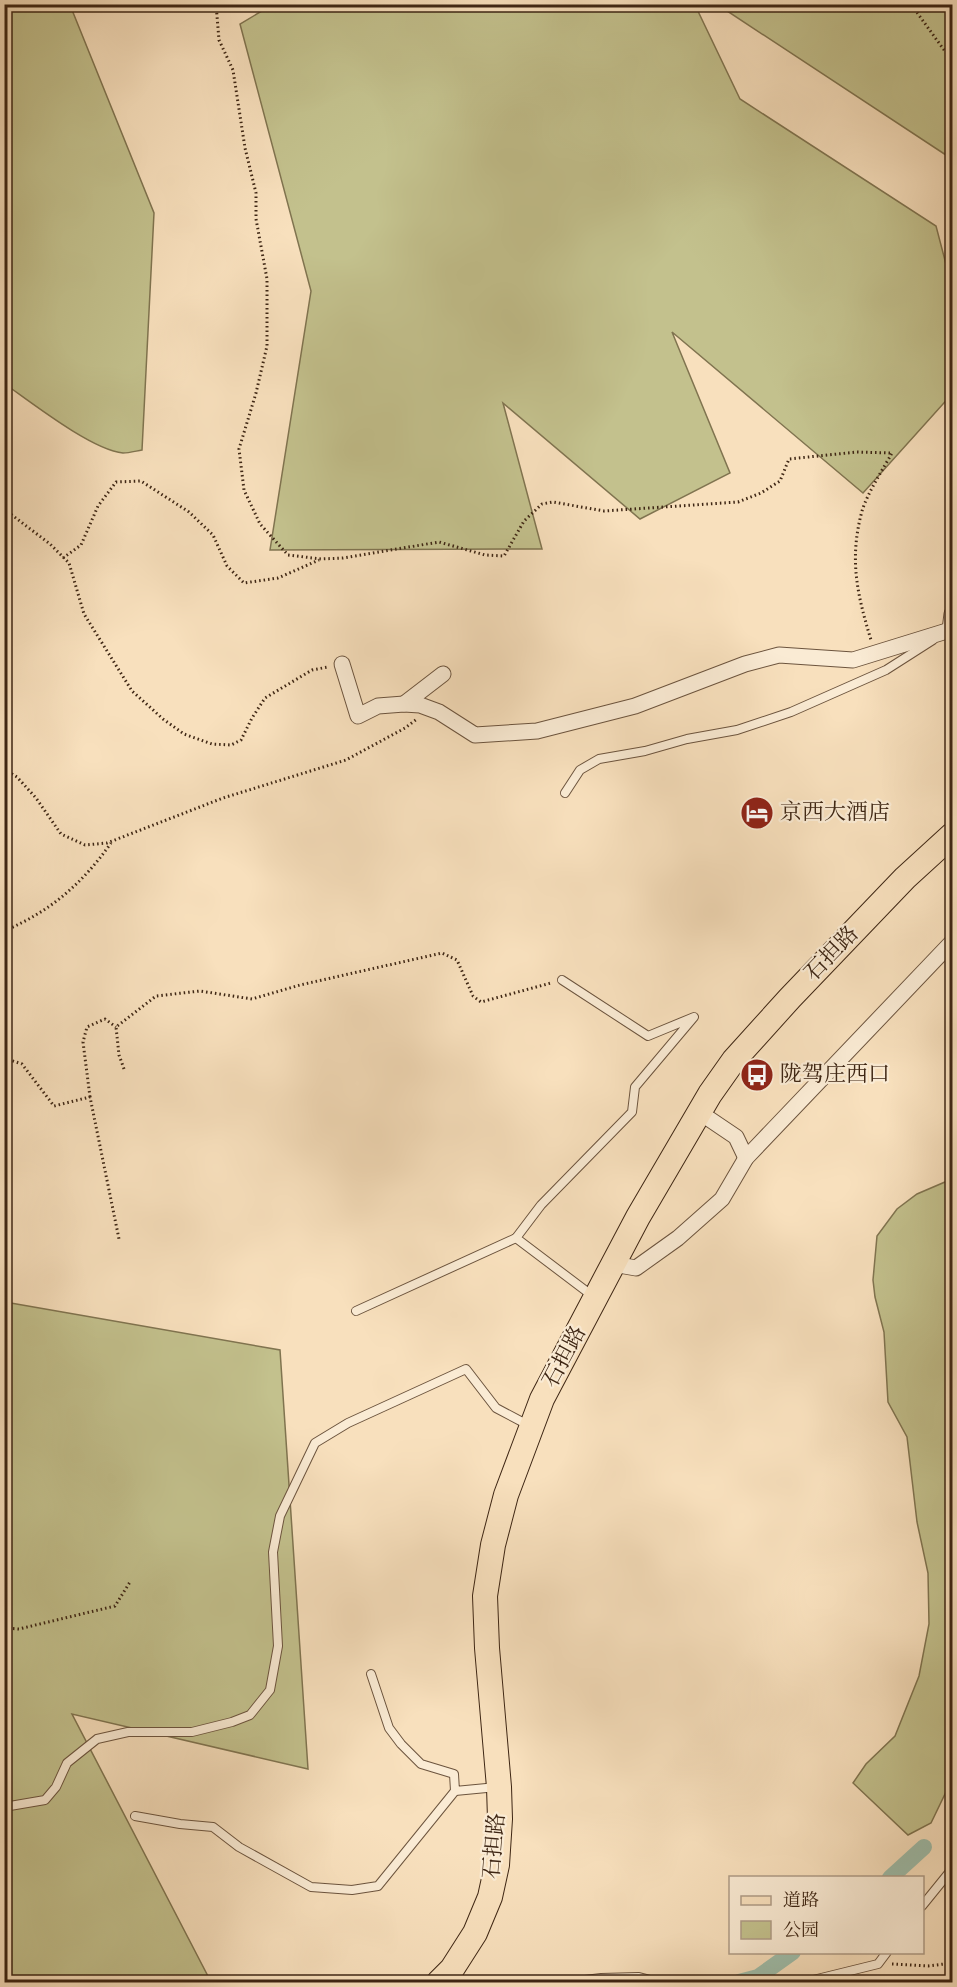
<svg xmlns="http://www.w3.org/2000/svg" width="957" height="1987" viewBox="0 0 957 1987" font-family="'IM FELL English','Noto Serif SC',serif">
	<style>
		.green { fill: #c3c18d; stroke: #807450; stroke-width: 1.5 }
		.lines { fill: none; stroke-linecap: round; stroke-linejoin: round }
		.canal { stroke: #9fbeab; stroke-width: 16 }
		.service-casing { stroke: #6c543e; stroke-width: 10 }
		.minor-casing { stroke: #6c543e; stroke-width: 17 }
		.primary-casing { stroke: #3e2614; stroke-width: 26 }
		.path { stroke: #3e2614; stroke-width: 3; stroke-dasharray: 1.5 3; stroke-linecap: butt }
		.service { stroke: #faebd4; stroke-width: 8 }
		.minor { stroke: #faebd4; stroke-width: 15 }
		.primary { stroke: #f8e0bd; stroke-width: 24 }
		.labels { text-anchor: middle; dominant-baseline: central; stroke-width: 4.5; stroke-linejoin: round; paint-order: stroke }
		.poi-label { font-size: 22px; fill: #3e2614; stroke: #faebd4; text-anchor: start }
		.street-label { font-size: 22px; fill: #3e2614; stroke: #faebd4 }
	</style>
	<rect width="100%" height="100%" fill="#f8e0bd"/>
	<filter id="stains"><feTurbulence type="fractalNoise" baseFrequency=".00333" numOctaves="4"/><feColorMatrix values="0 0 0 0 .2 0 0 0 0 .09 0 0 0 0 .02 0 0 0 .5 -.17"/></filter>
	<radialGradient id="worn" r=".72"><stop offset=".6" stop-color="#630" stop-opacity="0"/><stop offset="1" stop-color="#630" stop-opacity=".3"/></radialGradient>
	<g class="green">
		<path d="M5,4L70,5L154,213L142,450C136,451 129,453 123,453C92,450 32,403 5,384Z"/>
		<path d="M272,5H695L740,99L936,226L952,287V394L863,493L672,332L730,473L640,519L503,403L542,549L270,550L311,291L240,24Z"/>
		<path d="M718,5H952V159Z"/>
		<path d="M952,1179V1786L946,1792L931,1823L908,1835L853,1783L866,1764L895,1736L919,1676L929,1624L928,1573L917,1522L907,1437L888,1402L884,1332L875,1297L873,1280L877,1236L897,1209L917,1194Z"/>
		<path d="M5,1302L280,1350L308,1769L72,1714L211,1982H5Z"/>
	</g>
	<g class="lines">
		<g class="canal">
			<path d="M890,1878L924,1847"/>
			<path d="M739,1982L758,1977L793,1952"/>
		</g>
		<defs>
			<g id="service">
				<path d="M565,793L580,770L599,759L645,751L687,739L737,730L791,712L886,670L933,640"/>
				<path d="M562,980L648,1036L694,1017L635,1087L632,1112L541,1205L516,1238L594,1297"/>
				<path d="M356,1311L516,1238"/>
				<path d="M371,1674L389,1728L401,1744L421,1764L454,1774L455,1791L497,1787"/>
				<path d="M4,1807L45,1800L56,1787L67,1763L97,1739L128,1732H192L232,1722L250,1715L270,1690L278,1646L273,1552L280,1516L315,1443L348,1423L466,1369L496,1408L530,1426"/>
				<path d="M135,1816L180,1824L213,1827L239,1847L311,1887L352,1890L378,1886L455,1791"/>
				<path d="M922,1906L952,1869"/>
				<path d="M569,1982L601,1978L639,1977L658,1982"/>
				<path d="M805,1982L878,1964L887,1952"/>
			</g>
			<g id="minor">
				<path d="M950,630L952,614"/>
				<path d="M342,664L358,716L378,706L404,704"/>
				<path d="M443,674L404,704L420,705L439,712L475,735L537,731L635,706L745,664L779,655L853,660L950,630L952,631"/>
				<path d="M699,1112L736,1137L746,1158"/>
				<path d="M613,1264L636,1268L678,1238L722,1199L746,1158L952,942"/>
			</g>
			<path id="primary" d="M439,1982L452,1969L475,1933L490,1897L497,1865L500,1819L499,1787L487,1648L485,1596L493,1545L506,1495L542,1399L638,1217L710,1094L734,1060L790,998L905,878L952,835"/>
		</defs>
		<use href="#service" class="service-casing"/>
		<use href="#minor" class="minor-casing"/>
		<use href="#primary" class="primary-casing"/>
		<g class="path">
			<path d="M216,4L219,40L233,70L245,148L256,193V219L267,279V346L256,393L239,449L244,490L260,524L288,555L321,559L343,558L439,542L485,555L504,556L524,521L542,504L553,502L604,511L738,502L761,493L780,481L789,459L857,452L892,453C883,469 867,494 862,511C849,559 857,594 871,640"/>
			<path d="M907,4L913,7L952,61"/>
			<path d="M4,509L50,544L69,563L84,614L132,691L163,719L184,734L212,744L231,745L241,740L252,718L265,698L312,670L328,667"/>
			<path d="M63,558L81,545L98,506L116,482L141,481L189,512L213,535L227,566L244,583L278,578L319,560"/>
			<path d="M4,769L17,777L36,798L61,834L85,845L107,843L223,798L346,760L405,728L417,719"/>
			<path d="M4,931C51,911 82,884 111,843"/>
			<path d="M4,1058L22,1064L54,1106L90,1097L119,1239"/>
			<path d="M124,1069L119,1055L116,1027L156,996L200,991L252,999L300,985L442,953L457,960L473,996L481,1002L551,983"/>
			<path d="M90,1097L83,1042L87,1027L105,1019L116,1027"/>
			<path d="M4,1628L19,1629L115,1606L130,1582"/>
			<path d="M892,1964L928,1966L952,1963"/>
		</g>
		<use href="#service" class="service"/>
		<use href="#minor" class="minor"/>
		<use href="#primary" class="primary"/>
	</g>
	<defs>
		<symbol id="hotel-disc" viewBox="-11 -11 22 22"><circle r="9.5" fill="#8f2418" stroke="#faebd4"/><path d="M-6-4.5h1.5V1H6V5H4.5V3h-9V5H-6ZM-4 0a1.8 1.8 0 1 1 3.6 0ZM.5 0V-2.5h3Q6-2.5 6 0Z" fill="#fff"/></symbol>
		<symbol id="bus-disc" viewBox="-11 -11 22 22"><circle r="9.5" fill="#8f2418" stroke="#faebd4"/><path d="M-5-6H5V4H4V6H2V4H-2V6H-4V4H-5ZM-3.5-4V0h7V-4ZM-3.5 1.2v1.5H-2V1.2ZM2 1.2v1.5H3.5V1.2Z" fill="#fff"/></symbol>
	</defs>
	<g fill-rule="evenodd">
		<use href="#hotel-disc" x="738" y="794" width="38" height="38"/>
		<use href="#bus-disc" x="738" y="1056" width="38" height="38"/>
	</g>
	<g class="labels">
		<g class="poi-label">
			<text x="780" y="813">京西大酒店</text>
			<text x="780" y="1075">陇驾庄西口</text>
		</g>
		<g class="street-label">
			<text transform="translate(832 954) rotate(-46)">石担路</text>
			<text transform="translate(565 1357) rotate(-62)">石担路</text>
			<text transform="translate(495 1846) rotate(-85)">石担路</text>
		</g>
	</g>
	<rect width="957" height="1987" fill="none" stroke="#f8e0bd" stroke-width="24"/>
	<rect x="6" y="6" width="945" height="1975" fill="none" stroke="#3e2614" stroke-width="3"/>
	<rect x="12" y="12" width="933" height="1963" fill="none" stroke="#3e2614" stroke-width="1.5"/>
	<rect x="729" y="1876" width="195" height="78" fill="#faebd4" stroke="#af9c87" stroke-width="1.5"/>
	<rect x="741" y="1896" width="30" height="9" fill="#f8e0bd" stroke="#af9c87" stroke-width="1.5"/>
	<text x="783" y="1906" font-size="18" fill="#3e2614">道路</text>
	<rect x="741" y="1921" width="30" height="18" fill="#c3c18d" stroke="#af9c87" stroke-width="1.5"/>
	<text x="783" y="1936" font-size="18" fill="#3e2614">公园</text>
	<rect width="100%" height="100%" filter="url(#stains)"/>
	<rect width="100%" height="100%" fill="url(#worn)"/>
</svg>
